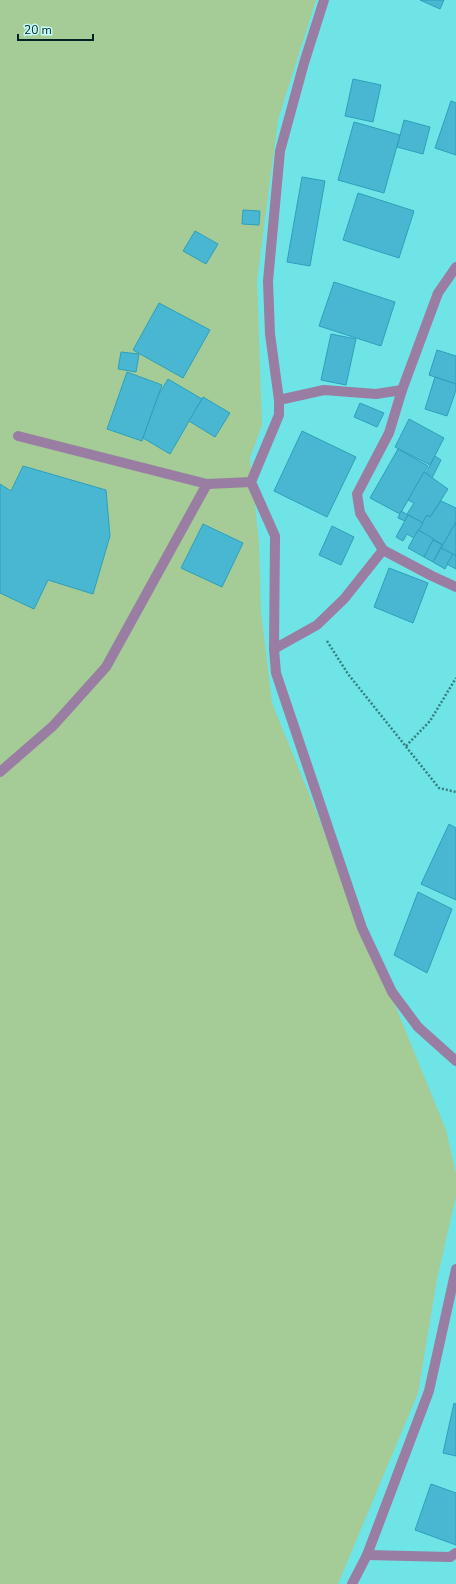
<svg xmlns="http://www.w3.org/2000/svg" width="456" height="1584" viewBox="0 0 456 1584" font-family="'Nunito Sans',sans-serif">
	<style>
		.green { fill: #a5cb97 }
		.building { fill: #49b7d2; stroke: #2ca0bb }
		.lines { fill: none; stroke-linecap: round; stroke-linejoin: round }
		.path { stroke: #347e7f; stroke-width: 2.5; stroke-dasharray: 2 2; stroke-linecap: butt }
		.minor { stroke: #997da3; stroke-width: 10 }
	</style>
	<rect width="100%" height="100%" fill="#6fe4e6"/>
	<path class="green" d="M0,0H316L278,120L257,281L262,425L250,458L259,543L261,612L272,703L446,1130L456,1174V1196L437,1279L418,1393L338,1584H0Z"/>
	<g class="building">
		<path d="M420,0H444L440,9Z"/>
		<path d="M353,79L381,85L373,122L345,116Z"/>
		<path d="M451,101L456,103V155L435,148Z"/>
		<path d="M404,120L430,127L423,154L397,147Z"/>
		<path d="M354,122L400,135L384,193L338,180Z"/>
		<path d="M302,177L325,181L310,266L287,262Z"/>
		<path d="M358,193L414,211L399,258L343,240Z"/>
		<path d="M243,210L260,211L259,225L242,224Z"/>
		<path d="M195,231L218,244L206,264L183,251Z"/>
		<path d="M334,282L395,302L381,346L319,326Z"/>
		<path d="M159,303L210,330L183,378L133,350Z"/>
		<path d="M331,334L356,339L346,385L321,380Z"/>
		<path d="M437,350L456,356V384L429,375Z"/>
		<path d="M121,352L139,354L136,372L118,369Z"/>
		<path d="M127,372L162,385L142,441L107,429Z"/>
		<path d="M435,377L456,384V390L447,416L425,409Z"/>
		<path d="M168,379L202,399L170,454L143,438L158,396Z"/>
		<path d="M203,397L230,413L215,437L189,421Z"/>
		<path d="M360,403L384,413L377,427L354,417Z"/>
		<path d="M409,419L444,438L430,465L395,447Z"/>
		<path d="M302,431L356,457L327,517L274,491Z"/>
		<path d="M398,449L428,466L400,514L370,498Z"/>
		<path d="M435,456L441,460L432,478L426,473Z"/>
		<path d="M23,466L106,490L110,536L93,594L48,580L34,609L0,593V484L11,491Z"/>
		<path d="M424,472L448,489L430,517L427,515L423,523L407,514L414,503L408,500Z"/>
		<path d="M441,501L456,508V522L443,545L418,530L427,515L430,517Z"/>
		<path d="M401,511L408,515L405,521L398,518Z"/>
		<path d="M408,515L423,523L414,538L407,534L403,541L396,537Z"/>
		<path d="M456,522V556L441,548Z"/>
		<path d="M203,524L243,543L222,587L181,568Z"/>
		<path d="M332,526L354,537L341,565L319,555Z"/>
		<path d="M418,530L434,539L424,557L408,548Z"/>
		<path d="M433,540L442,545L433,562L424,557Z"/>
		<path d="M441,548L453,554L445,569L433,562Z"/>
		<path d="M453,554L456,556V569L447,564Z"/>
		<path d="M389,568L428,583L413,623L374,607Z"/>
		<path d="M449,824L456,828V900L421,884Z"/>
		<path d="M418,892L452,909L427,973L394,955Z"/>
		<path d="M454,1403L456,1404V1456L443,1453Z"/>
		<path d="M431,1484L456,1493V1545L415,1530Z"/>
	</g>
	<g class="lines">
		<g class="path">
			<path d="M327,641L348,674L439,788L456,792"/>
			<path d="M406,746L430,721L456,678"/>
		</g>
		<g class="minor">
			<path d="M456,267L438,293L402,390L389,433L357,494L360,513L383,550L432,576L456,587"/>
			<path d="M402,390L376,394L324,390L279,400V415L251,482L275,536L274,649L276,673L362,928L392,992L418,1027L456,1061"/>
			<path d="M279,400L270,334L268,281L280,151L304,63L324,0"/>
			<path d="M18,436L207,484L251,482"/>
			<path d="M274,649L317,625L344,599L383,550"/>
			<path d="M0,772L53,726L106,667L207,484"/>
			<path d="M367,1555L450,1557L456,1553"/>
			<path d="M352,1584L367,1555L429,1391L456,1269"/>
		</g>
	</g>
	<path d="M18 34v6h75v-6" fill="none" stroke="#002425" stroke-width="2"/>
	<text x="24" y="34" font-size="12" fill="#002425" stroke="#c6fbfb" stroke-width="3" paint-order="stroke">20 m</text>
</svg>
